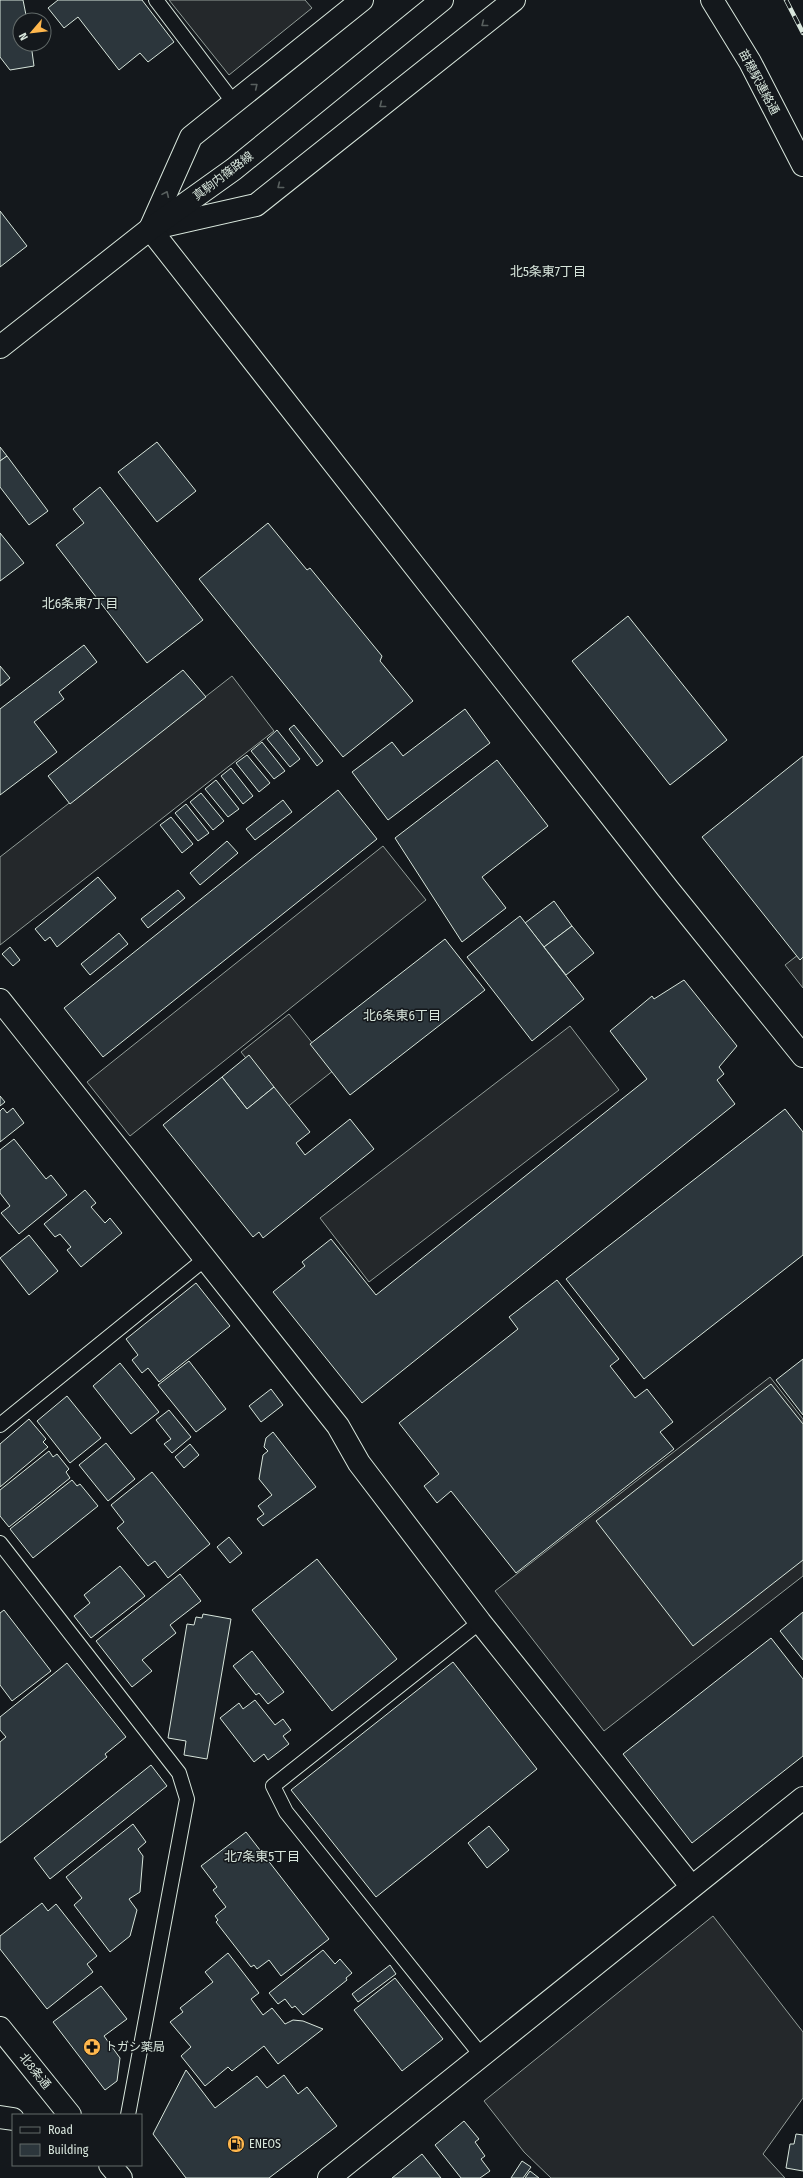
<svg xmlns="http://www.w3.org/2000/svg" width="803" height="2178" viewBox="0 0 803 2178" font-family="'Fira Sans Condensed','Noto Sans JP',sans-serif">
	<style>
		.parking { fill: #24282b; stroke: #939e99 }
		.building { fill: #2c363c; stroke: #d8e6dc }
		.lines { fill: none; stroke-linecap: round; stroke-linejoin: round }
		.lane-casing { stroke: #d8e6dc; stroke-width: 16 }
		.street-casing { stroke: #d8e6dc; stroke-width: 24 }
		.secondary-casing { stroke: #d8e6dc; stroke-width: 24 }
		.primary-casing { stroke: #d8e6dc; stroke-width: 24 }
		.lane { stroke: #14181c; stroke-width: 14 }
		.street { stroke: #14181c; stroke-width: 22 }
		.secondary { stroke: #14181c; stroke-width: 22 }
		.primary { stroke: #14181c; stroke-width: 22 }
		.rail-casing { stroke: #d8e6dc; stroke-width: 4.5 }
		.rail { stroke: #14181c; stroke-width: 3; stroke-dasharray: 9; stroke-linecap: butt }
		.oneway { stroke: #59605f }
		.labels { text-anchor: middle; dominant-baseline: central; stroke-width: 3; stroke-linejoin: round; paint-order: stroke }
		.street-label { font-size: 12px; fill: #d8e6dc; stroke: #14181c }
		.poi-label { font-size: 12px; fill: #d8e6dc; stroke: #14181c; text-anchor: start }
		.neighbourhood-label { font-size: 13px; fill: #d8e6dc; stroke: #14181c }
	</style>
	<rect width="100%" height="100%" fill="#14181c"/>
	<g class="parking">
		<path d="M169,0H305L312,8L229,75Z"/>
		<path d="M232,676L274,731L0,945V857Z"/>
		<path d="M383,846L426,900L130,1136L87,1082Z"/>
		<path d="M803,951V988L785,965Z"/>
		<path d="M289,1014L334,1070L286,1108L241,1052Z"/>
		<path d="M570,1026L619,1090L369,1282L320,1218Z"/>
		<path d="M770,1377L803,1419V1576L604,1731L495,1591Z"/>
		<path d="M713,1916L803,2032V2098L763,2154L785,2178H551L524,2152L484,2101Z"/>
	</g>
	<g class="building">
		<path d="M0,0H23L27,20H20V44H31L34,66L10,70L0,57Z"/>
		<path d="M58,0H142L174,42L148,62L140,53L119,70L78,17L64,28L48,8Z"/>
		<path d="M0,211L27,246L0,267Z"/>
		<path d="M157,442L196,491L157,522L118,472Z"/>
		<path d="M0,447L7,456L0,461Z"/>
		<path d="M7,456L48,511L29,525L0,487V461Z"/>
		<path d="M100,487L203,620L147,663L56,545L84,523L73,509Z"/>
		<path d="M268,523L307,570L310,568L382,656L380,661L413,701L343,757L199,579Z"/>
		<path d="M0,533L24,563L0,581Z"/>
		<path d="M628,616L727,740L670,785L572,661Z"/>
		<path d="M84,645L97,662L59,692L64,699L34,722L57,752L0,795V709Z"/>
		<path d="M0,666L10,678L0,686Z"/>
		<path d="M183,670L206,697L70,804L48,776Z"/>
		<path d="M465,709L490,743L388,820L352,772L392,742L403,756Z"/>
		<path d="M294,725L323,761L317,766L289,729Z"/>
		<path d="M277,730L300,759L290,767L267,739Z"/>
		<path d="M262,742L285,771L274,779L251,751Z"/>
		<path d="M247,755L270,783L259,792L236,763Z"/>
		<path d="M803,756V957L800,960L702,837Z"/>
		<path d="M497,760L548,826L482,877L506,908L462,942L395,838Z"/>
		<path d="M231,768L253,796L243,804L221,776Z"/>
		<path d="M216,780L239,809L228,817L205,789Z"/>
		<path d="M338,790L377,839L103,1057L64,1008Z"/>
		<path d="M201,793L224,821L213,830L190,802Z"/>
		<path d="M283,800L292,812L255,840L246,829Z"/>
		<path d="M186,804L209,833L198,841L175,813Z"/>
		<path d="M171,817L193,844L182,853L160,825Z"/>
		<path d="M227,841L238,853L200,885L190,873Z"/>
		<path d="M98,877L116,898L57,947L50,937L45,941L35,929Z"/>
		<path d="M178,890L185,898L148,928L141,919Z"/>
		<path d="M554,901L572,926L544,947L525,923Z"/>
		<path d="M520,916L584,999L532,1041L467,957Z"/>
		<path d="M572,926L594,953L566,975L544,947Z"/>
		<path d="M119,933L128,944L90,975L81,964Z"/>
		<path d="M445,939L485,990L350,1095L310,1044Z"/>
		<path d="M10,947L20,960L13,966L2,954Z"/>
		<path d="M684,980L737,1046L719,1067L724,1074L717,1080L735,1104L362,1403L273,1292L305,1266L302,1262L331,1239L376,1295L647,1079L610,1031L652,996L654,999Z"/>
		<path d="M249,1055L274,1087L247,1109L222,1077Z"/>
		<path d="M222,1077L247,1109L274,1087L310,1132L296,1143L305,1155L350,1119L374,1149L263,1238L259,1232L253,1237L163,1125Z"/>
		<path d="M0,1096L5,1102L0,1106Z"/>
		<path d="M3,1108L7,1113L13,1108L24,1123L0,1142V1111Z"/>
		<path d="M785,1109L803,1132V1255L644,1379L566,1279Z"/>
		<path d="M14,1139L46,1179L51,1175L67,1195L19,1234L1,1213L10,1206L0,1193V1150Z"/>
		<path d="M85,1190L96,1203L91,1207L105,1223L110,1218L122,1233L81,1267L67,1250L71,1247L60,1234L55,1237L44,1224Z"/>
		<path d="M29,1235L58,1271L29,1295L0,1258Z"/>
		<path d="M557,1280L619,1359L610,1366L635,1398L647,1389L673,1422L660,1432L674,1449L516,1573L451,1491L437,1503L424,1486L439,1474L399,1423L518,1329L509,1317Z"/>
		<path d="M196,1283L230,1326L159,1382L148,1368L142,1373L132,1360L138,1355L126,1339Z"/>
		<path d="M803,1359V1415L776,1380Z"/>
		<path d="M189,1361L226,1409L196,1432L158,1385Z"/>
		<path d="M120,1363L159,1412L131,1434L93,1386Z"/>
		<path d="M771,1384L803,1424V1560L693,1646L596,1521Z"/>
		<path d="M271,1389L283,1405L261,1422L249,1406Z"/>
		<path d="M67,1396L101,1438L70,1463L37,1421Z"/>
		<path d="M169,1410L191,1437L172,1453L164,1444L171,1439L156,1420Z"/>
		<path d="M29,1419L46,1439L43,1442L48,1447L0,1487V1444Z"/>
		<path d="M273,1432L316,1487L263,1526L257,1519L264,1514L258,1506L272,1495L259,1479L263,1455L268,1451L264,1447L266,1438Z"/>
		<path d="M106,1443L135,1479L108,1501L79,1465Z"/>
		<path d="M190,1444L199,1455L184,1468L175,1457Z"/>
		<path d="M49,1451L53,1457L57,1454L69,1469L66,1472L70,1478L9,1527L0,1516V1490Z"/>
		<path d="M152,1472L210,1544L168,1578L155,1561L148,1566L117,1528L124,1522L111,1505Z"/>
		<path d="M72,1480L77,1486L80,1484L98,1506L33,1558L10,1529Z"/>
		<path d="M229,1537L242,1553L230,1563L217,1547Z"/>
		<path d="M317,1559L397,1659L332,1711L252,1610Z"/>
		<path d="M120,1566L145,1596L91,1638L74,1616L90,1603L84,1595Z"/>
		<path d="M180,1574L201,1601L170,1625L176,1633L142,1660L152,1671L132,1687L96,1641Z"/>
		<path d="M4,1610L51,1671L12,1701L0,1685V1613Z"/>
		<path d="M803,1612V1660L780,1631Z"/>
		<path d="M203,1614L231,1619L207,1759L184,1755L186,1741L168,1738L187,1624L194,1625L196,1617L202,1618Z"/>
		<path d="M771,1638L803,1679V1756L692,1843L623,1754Z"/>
		<path d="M252,1651L284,1692L268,1704L259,1693L256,1695L233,1666Z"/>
		<path d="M453,1662L537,1769L376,1897L291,1790Z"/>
		<path d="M67,1663L126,1737L105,1754L107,1757L0,1843V1742L6,1737L0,1730V1717Z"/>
		<path d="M255,1700L275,1725L283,1719L291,1730L283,1736L289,1744L268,1760L264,1754L254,1762L220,1718L239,1703L243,1709Z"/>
		<path d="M151,1765L167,1786L50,1879L34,1858Z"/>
		<path d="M133,1824L146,1842L138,1849L143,1856L140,1892L129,1899L137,1910L130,1936L110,1952L74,1905L82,1898L66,1877Z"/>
		<path d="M489,1826L509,1850L487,1868L468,1843Z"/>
		<path d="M246,1832L329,1939L281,1976L269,1960L257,1969L254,1965L251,1967L216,1922L218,1920L215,1916L226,1907L213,1890L217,1887L201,1866Z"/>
		<path d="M42,1903L48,1911L56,1904L97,1956L87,1964L93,1972L47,2009L0,1949V1936Z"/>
		<path d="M323,1950L335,1964L340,1959L352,1973L346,1978L347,1980L303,2015L295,2006L292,2008L285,1999L278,2004L269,1993Z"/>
		<path d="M228,1953L259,1993L251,1999L263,2015L272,2008L285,2024L293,2020L303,2021L323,2029L278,2064L264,2046L232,2071L228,2067L205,2086L181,2056L191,2047L170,2022L183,2012L180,2008L213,1982L205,1972Z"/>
		<path d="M390,1965L396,1974L358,2002L352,1994Z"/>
		<path d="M395,1978L443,2039L402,2071L354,2010Z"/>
		<path d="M101,1986L127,2019L104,2036L120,2058L117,2081L105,2090L53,2022Z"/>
		<path d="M186,2070L215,2108L257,2076L267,2088L284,2075L298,2094L307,2087L337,2126L269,2178H186L153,2134Z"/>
		<path d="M464,2121L479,2139L475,2142L485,2156L481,2159L490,2171L480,2178H461L435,2145Z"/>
		<path d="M796,2134L803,2135V2171L786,2168L790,2144H794Z"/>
		<path d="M422,2154L441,2178H392Z"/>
		<path d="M522,2161L531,2167L523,2178H511Z"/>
		<path d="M530,2171L539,2178H525Z"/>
	</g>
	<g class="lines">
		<defs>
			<g id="lane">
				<path d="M156,0L234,103"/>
				<path d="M0,1425L205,1259"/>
				<path d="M0,1543L179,1773L187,1799L128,2115"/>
				<path d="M480,1622L273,1786L286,1812L481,2055"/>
			</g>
			<g id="street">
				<path d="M150,229L256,205L514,0"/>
				<path d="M150,229L191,137L362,0"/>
				<path d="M0,1000L338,1426L359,1463L480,1622L691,1886"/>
				<path d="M329,2178L803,1798"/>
			</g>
			<g id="secondary">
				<path d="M712,0L750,62L803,165"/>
				<path d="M150,229L668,889L803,1056"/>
				<path d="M0,2028L70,2115"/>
				<path d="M0,2117L13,2119"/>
				<path d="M110,2165L121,2178"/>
			</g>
			<path id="primary" d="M0,347L150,229L234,169L442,0"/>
		</defs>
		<use href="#lane" class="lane-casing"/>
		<use href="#street" class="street-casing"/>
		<use href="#secondary" class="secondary-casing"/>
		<use href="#primary" class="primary-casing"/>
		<use href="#lane" class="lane"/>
		<use href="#street" class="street"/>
		<use href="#secondary" class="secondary"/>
		<use href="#primary" class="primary"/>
		<defs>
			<path id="rail" d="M786,0L803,33"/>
		</defs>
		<use href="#rail" class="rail-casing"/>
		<use href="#rail" class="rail"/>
	</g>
	<defs><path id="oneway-chevron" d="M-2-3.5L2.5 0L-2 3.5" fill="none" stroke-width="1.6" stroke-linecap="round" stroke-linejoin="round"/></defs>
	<g class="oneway">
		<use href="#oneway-chevron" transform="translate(484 24) rotate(142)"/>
		<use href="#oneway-chevron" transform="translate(255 86) rotate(-39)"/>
		<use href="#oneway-chevron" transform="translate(382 105) rotate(142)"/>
		<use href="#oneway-chevron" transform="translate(280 186) rotate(142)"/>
		<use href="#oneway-chevron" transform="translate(166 194) rotate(-66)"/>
	</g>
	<defs>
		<symbol id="pharmacy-disc" viewBox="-11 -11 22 22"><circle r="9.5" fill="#ffb74d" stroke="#14181c"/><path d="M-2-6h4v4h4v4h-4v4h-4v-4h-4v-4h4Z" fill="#111"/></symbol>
		<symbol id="fuel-disc" viewBox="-11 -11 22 22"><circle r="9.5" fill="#ffb74d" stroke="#14181c"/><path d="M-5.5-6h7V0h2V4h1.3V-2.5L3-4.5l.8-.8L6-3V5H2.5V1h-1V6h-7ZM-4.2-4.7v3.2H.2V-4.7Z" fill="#111"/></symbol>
	</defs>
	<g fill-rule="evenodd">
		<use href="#pharmacy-disc" x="82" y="2037" width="20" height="20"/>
		<use href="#fuel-disc" x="226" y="2134" width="20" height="20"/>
	</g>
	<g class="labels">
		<g class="street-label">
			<text transform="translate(759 82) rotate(62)">苗穂駅連絡通</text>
			<text transform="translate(223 176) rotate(-37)">真駒内篠路線</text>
			<text transform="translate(35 2071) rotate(51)">北8条通</text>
		</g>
		<g class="poi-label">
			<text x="105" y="2047">トガシ薬局</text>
			<text x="249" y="2144">ENEOS</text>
		</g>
		<g class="neighbourhood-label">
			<text x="548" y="271">北5条東7丁目</text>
			<text x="80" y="603">北6条東7丁目</text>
			<text x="402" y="1015">北6条東6丁目</text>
			<text x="262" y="1856">北7条東5丁目</text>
		</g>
	</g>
	<rect x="12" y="2114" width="130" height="52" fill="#14181c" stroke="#626a69"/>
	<rect x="20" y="2127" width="20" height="6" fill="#14181c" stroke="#626a69"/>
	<text x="48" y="2134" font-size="12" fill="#d8e6dc">Road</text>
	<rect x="20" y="2144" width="20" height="12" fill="#2c363c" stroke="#626a69"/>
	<text x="48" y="2154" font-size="12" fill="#d8e6dc">Building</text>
	<g transform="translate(32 32) rotate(242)"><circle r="19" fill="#14181c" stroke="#626a69"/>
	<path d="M0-3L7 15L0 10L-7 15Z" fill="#ffb74d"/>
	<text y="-6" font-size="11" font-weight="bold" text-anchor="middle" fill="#d8e6dc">N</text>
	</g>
</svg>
